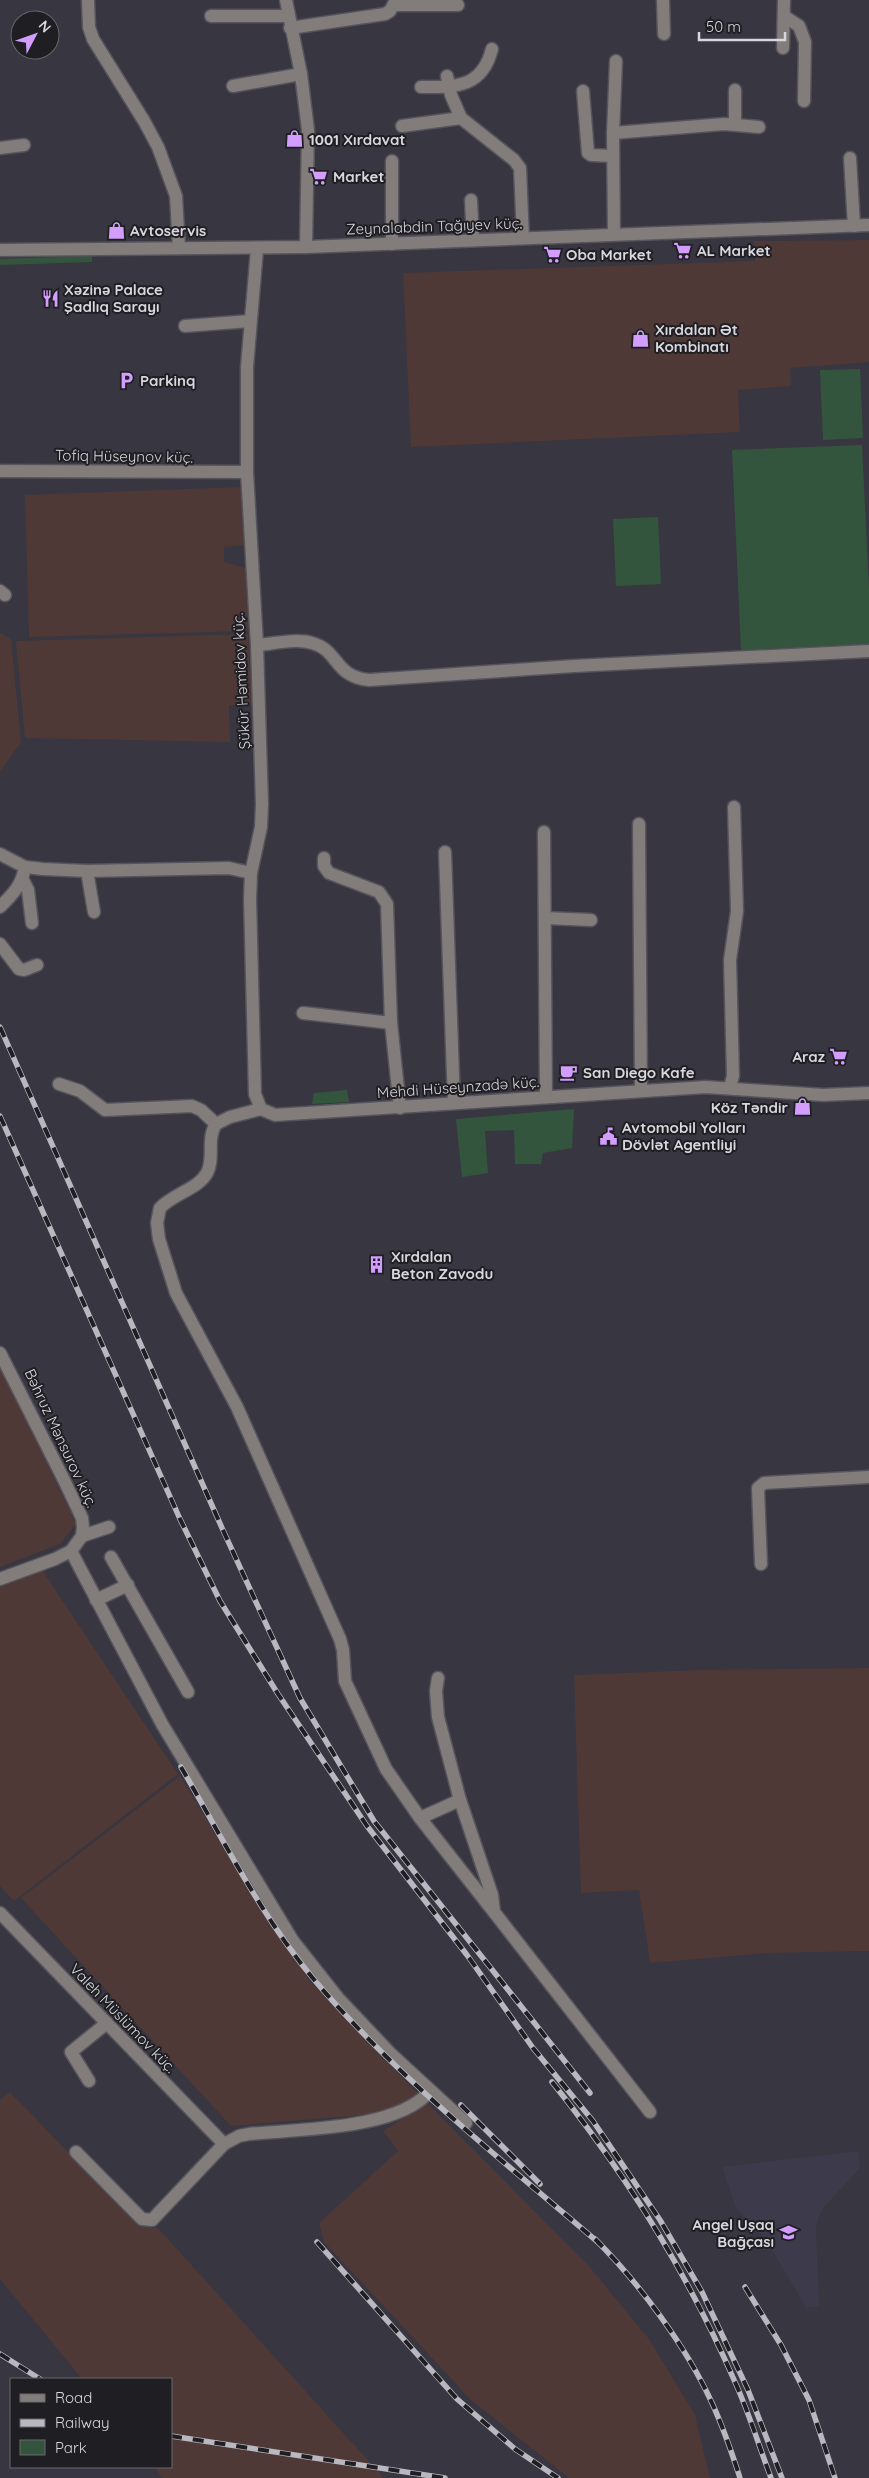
<svg xmlns="http://www.w3.org/2000/svg" width="869" height="2478" viewBox="0 0 869 2478" font-family="Quicksand,sans-serif">
	<style>
		.industrial { fill: #4e3937 }
		.built { fill: #3d3a4b }
		.green { fill: #34553d }
		.lines { fill: none; stroke-linecap: round; stroke-linejoin: round }
		.minor-casing { stroke: #55535c; stroke-width: 15 }
		.minor { stroke: #827c7a; stroke-width: 12 }
		.rail-casing { stroke: #b9b7bf; stroke-width: 5.5 }
		.rail { stroke: #1f1e23; stroke-width: 4; stroke-dasharray: 11; stroke-linecap: butt }
		.labels { text-anchor: middle; dominant-baseline: central; stroke-width: 4; stroke-linejoin: round; paint-order: stroke }
		.poi-label { font-size: 15px; font-weight: bold; fill: #d8d7de; stroke: #1f1e23; text-anchor: start }
		.street-label { font-size: 15px; fill: #d8d7de; stroke: #1f1e23 }
	</style>
	<rect width="100%" height="100%" fill="#383640"/>
	<g class="industrial">
		<path d="M869,240V362L790,368L791,386L738,390L740,432L411,447L403,273L755,261L754,241Z"/>
		<path d="M241,487L244,545L224,547V562L246,568L248,631L29,637L25,495Z"/>
		<path d="M0,633L11,639L21,742L0,772Z"/>
		<path d="M248,634L252,705H229L230,742L25,738L16,641Z"/>
		<path d="M0,1364L76,1524L60,1544L0,1567Z"/>
		<path d="M42,1570L178,1774L14,1901L0,1886V1586Z"/>
		<path d="M869,1668V1951L767,1953L650,1963L639,1890L581,1893L574,1675L699,1670Z"/>
		<path d="M180,1776L272,1927L310,1981L418,2094L389,2113L231,2126L21,1898Z"/>
		<path d="M10,2092L139,2226L158,2228L384,2478H163L154,2467H171V2379H82L0,2279V2100Z"/>
		<path d="M427,2103L588,2265L649,2339L695,2415L710,2478H569L471,2400L324,2242L319,2223L398,2151L383,2131Z"/>
	</g>
	<path class="built" d="M858,2151L860,2168L824,2207L818,2219L816,2228L819,2306L806,2308L766,2239L736,2208L722,2167Z"/>
	<g class="green">
		<path d="M92,256V262L0,265V259Z"/>
		<path d="M860,369L863,438L823,440L820,370Z"/>
		<path d="M862,445L869,588V644L741,650L732,450Z"/>
		<path d="M658,517L661,584L616,586L613,519Z"/>
		<path d="M347,1090L349,1102L312,1104L314,1093Z"/>
		<path d="M574,1109L572,1148L543,1153L541,1164H515L514,1130L485,1131L488,1173L462,1177L456,1119Z"/>
	</g>
	<g class="lines">
		<defs>
			<g id="minor">
				<path d="M88,0L89,27L93,39L144,121L158,147L176,196L179,248"/>
				<path d="M286,0L301,74L308,130L306,247"/>
				<path d="M663,0L664,34"/>
				<path d="M394,5H458"/>
				<path d="M211,16H288"/>
				<path d="M784,16L799,26L805,42L804,101"/>
				<path d="M290,28L385,14L390,11L396,0"/>
				<path d="M783,48L784,0"/>
				<path d="M447,76L451,95L461,118L514,160L520,168L523,238"/>
				<path d="M233,86L301,74"/>
				<path d="M421,87C456,87 482,88 492,49"/>
				<path d="M583,91L588,153L591,155L613,156"/>
				<path d="M735,124V90"/>
				<path d="M402,126L461,118"/>
				<path d="M613,133L724,124L759,127"/>
				<path d="M0,148L24,145"/>
				<path d="M850,158L854,226"/>
				<path d="M392,161V244"/>
				<path d="M471,200L473,240"/>
				<path d="M614,234L613,133L616,61"/>
				<path d="M257,249L247,367V472L257,645L262,804L261,827L251,873L250,899L255,1094L261,1109L275,1115L706,1087L823,1095L869,1093"/>
				<path d="M0,250L306,247L869,225"/>
				<path d="M185,326L250,321"/>
				<path d="M0,471L247,472"/>
				<path d="M0,591L5,595"/>
				<path d="M257,645C273,644 296,638 312,643C339,650 334,677 369,680L574,666L869,651"/>
				<path d="M639,824L641,1091"/>
				<path d="M544,832L546,1097"/>
				<path d="M445,852L454,1103"/>
				<path d="M0,854L25,867L43,869L87,871L229,868L251,873"/>
				<path d="M324,858V866L329,873L379,892L387,904L391,1023L400,1108"/>
				<path d="M87,871L94,912"/>
				<path d="M23,880L28,890L32,923"/>
				<path d="M0,907C13,894 22,885 25,867"/>
				<path d="M545,918L591,920"/>
				<path d="M0,944L19,969L24,970L37,965"/>
				<path d="M303,1013L391,1023"/>
				<path d="M59,1084L80,1091L105,1110L192,1106L201,1110L216,1124"/>
				<path d="M730,1087L733,1076L730,960L737,911L734,807"/>
				<path d="M261,1109L230,1117L216,1124C206,1139 215,1158 207,1173C198,1189 173,1194 160,1208L157,1223L159,1239L176,1293L237,1407L340,1639L343,1650L345,1681L386,1769L420,1818L494,1912"/>
				<path d="M0,1353L63,1478L82,1518L83,1527L82,1536L71,1551L55,1559L0,1579"/>
				<path d="M82,1536L109,1527"/>
				<path d="M71,1551L162,1724L293,1941L338,1998L391,2054L466,2123"/>
				<path d="M111,1557L188,1692"/>
				<path d="M761,1564L758,1488L764,1483L869,1477"/>
				<path d="M96,1600L128,1585"/>
				<path d="M438,1678L436,1691L438,1717L460,1800L492,1895L494,1912L650,2112"/>
				<path d="M420,1818L460,1800"/>
				<path d="M0,1913L224,2144"/>
				<path d="M89,2081L71,2052L107,2023"/>
				<path d="M76,2152L138,2215L142,2219L152,2220L224,2144L239,2136L249,2134C298,2129 396,2130 429,2092"/>
			</g>
		</defs>
		<use href="#minor" class="minor-casing"/>
		<use href="#minor" class="minor"/>
		<defs>
			<g id="rail">
				<path d="M0,1027L222,1528L300,1698L374,1821L590,2093"/>
				<path d="M0,1116L180,1519L220,1601L278,1694L367,1826L467,1955L533,2048L593,2121L660,2220L702,2292L748,2390L782,2478"/>
				<path d="M181,1767C223,1839 262,1918 316,1982C400,2080 502,2160 600,2244"/>
				<path d="M552,2082C626,2174 688,2274 735,2382C749,2413 759,2446 771,2478"/>
				<path d="M461,2105L540,2184"/>
				<path d="M595,2239C639,2283 686,2346 712,2403C723,2427 732,2453 740,2478"/>
				<path d="M317,2242L457,2399L515,2449L558,2478"/>
				<path d="M745,2287L781,2345L809,2400L835,2478"/>
				<path d="M0,2354L40,2379"/>
				<path d="M171,2436L445,2478"/>
			</g>
		</defs>
		<use href="#rail" class="rail-casing"/>
		<use href="#rail" class="rail"/>
	</g>
	<defs>
		<symbol id="shop-bare" viewBox="-9 -9 18 18"><path d="M-5-2.5h2.3a2.7 3.5 0 0 1 5.4 0H5L5.5 6h-11ZM-1.5-2.5h3a1.5 2.3 0 0 0-3 0Z" fill="#d29dfd" stroke="#1f1e23" stroke-width="2.5" paint-order="stroke"/></symbol>
		<symbol id="supermarket-bare" viewBox="-9 -9 18 18"><path d="M-6-5.5h2.5l.6 2H6L4.5 2H-2.5L-4.4-4H-6ZM-1.5 3.2a1.3 1.3 0 1 0 .1 0ZM3 3.2a1.3 1.3 0 1 0 .1 0Z" fill="#d29dfd" stroke="#1f1e23" stroke-width="2.5" paint-order="stroke"/></symbol>
		<symbol id="restaurant-bare" viewBox="-9 -9 18 18"><path d="M-5-6h1v4h1v-4h1v4h1v-4h1v5L-1.5 .5V6h-2V.5L-5-1ZM5-6V6H3V1.5H1.5Q1.5-4 5-6Z" fill="#d29dfd" stroke="#1f1e23" stroke-width="2.5" paint-order="stroke"/></symbol>
		<symbol id="parking-bare" viewBox="-9 -9 18 18"><path d="M-3.5-5.5H1a3.5 3.5 0 0 1 0 7H-1V5.5H-3.5ZM-1-3.4V-.6H.8a1.4 1.4 0 0 0 0-2.8Z" fill="#d29dfd" stroke="#1f1e23" stroke-width="2.5" paint-order="stroke"/></symbol>
		<symbol id="cafe-bare" viewBox="-9 -9 18 18"><path d="M-5.5-4.5H6V0H3Q3 3.5 0 3.5H-2.5Q-5.5 3.5-5.5 0ZM3-3.2v2h1.7v-2ZM-6 4.5H4V6H-6Z" fill="#d29dfd" stroke="#1f1e23" stroke-width="2.5" paint-order="stroke"/></symbol>
		<symbol id="civic-bare" viewBox="-9 -9 18 18"><path d="M-.6-6.5H3V-4.5H.6V-3L4-1V1h2V6H-6V1h2V-1L-.6-3ZM-1.2 2.5V6h2.4V2.5Z" fill="#d29dfd" stroke="#1f1e23" stroke-width="2.5" paint-order="stroke"/></symbol>
		<symbol id="building-bare" viewBox="-9 -9 18 18"><path d="M-4-6H4V6H1V3H-1V6H-4ZM-2.5-4.3h1.7v1.8h-1.7ZM.8-4.3h1.7v1.8H.8ZM-2.5-1h1.7V.8h-1.7ZM.8-1h1.7V.8H.8Z" fill="#d29dfd" stroke="#1f1e23" stroke-width="2.5" paint-order="stroke"/></symbol>
		<symbol id="school-bare" viewBox="-9 -9 18 18"><path d="M0-5L7-2L0 1L-7-2ZM-4 1L0 2.5L4 1V4Q0 6-4 4Z" fill="#d29dfd" stroke="#1f1e23" stroke-width="2.5" paint-order="stroke"/></symbol>
	</defs>
	<g fill-rule="evenodd">
		<use href="#shop-bare" x="282" y="126" width="25" height="25"/>
		<use href="#supermarket-bare" x="306" y="164" width="25" height="25"/>
		<use href="#shop-bare" x="104" y="218" width="25" height="25"/>
		<use href="#supermarket-bare" x="670" y="238" width="25" height="25"/>
		<use href="#supermarket-bare" x="540" y="242" width="25" height="25"/>
		<use href="#restaurant-bare" x="38" y="286" width="25" height="25"/>
		<use href="#shop-bare" x="628" y="326" width="25" height="25"/>
		<use href="#parking-bare" x="114" y="368" width="25" height="25"/>
		<use href="#supermarket-bare" x="826" y="1044" width="25" height="25"/>
		<use href="#cafe-bare" x="556" y="1060" width="25" height="25"/>
		<use href="#shop-bare" x="790" y="1094" width="25" height="25"/>
		<use href="#civic-bare" x="596" y="1124" width="25" height="25"/>
		<use href="#building-bare" x="364" y="1252" width="25" height="25"/>
		<use href="#school-bare" x="776" y="2220" width="25" height="25"/>
	</g>
	<g class="labels">
		<g class="poi-label">
			<text x="309" y="139">1001 Xırdavat</text>
			<text x="333" y="176">Market</text>
			<text x="130" y="230">Avtoservis</text>
			<text x="697" y="250">AL Market</text>
			<text x="566" y="254">Oba Market</text>
			<text x="64" y="289">Xәzinә Palace<tspan x="64" dy="17">Şadlıq Sarayı</tspan></text>
			<text x="655" y="329">Xırdalan Ət<tspan x="655" dy="17">Kombinatı</tspan></text>
			<text x="140" y="380">Parkinq</text>
			<text x="825" y="1056" text-anchor="end">Araz</text>
			<text x="583" y="1072">San Diego Kafe</text>
			<text x="788" y="1107" text-anchor="end">Köz Təndir</text>
			<text x="622" y="1127">Avtomobil Yolları<tspan x="622" dy="17">Dövlət Agentliyi</tspan></text>
			<text x="391" y="1256">Xırdalan<tspan x="391" dy="17">Beton Zavodu</tspan></text>
			<text x="774" y="2224" text-anchor="end">Angel Uşaq<tspan x="774" dy="17">Bağçası</tspan></text>
		</g>
		<g class="street-label">
			<text transform="translate(434 226) rotate(-2)">Zeynalabdin Tağıyev küç.</text>
			<text transform="translate(124 456) rotate(1)">Tofiq Hüseynov küç.</text>
			<text transform="translate(241 681) rotate(-93)">Şükür Həmidov küç.</text>
			<text transform="translate(458 1087) rotate(-4)">Mehdi Hüseynzadə küç.</text>
			<text transform="translate(61 1438) rotate(65)">Bəhruz Mənsurov küç.</text>
			<text transform="translate(123 2018) rotate(46)">Valeh Müslümov küç.</text>
		</g>
	</g>
	<rect x="10" y="2378" width="162" height="90" fill="#1f1e23" stroke="#69686e"/>
	<rect x="20" y="2394" width="25" height="8" fill="#827c7a" stroke="#69686e"/>
	<text x="55" y="2403" font-size="15" fill="#d8d7de">Road</text>
	<rect x="20" y="2419" width="25" height="8" fill="#b9b7bf" stroke="#69686e"/>
	<text x="55" y="2428" font-size="15" fill="#d8d7de">Railway</text>
	<rect x="20" y="2440" width="25" height="15" fill="#34553d" stroke="#69686e"/>
	<text x="55" y="2453" font-size="15" fill="#d8d7de">Park</text>
	<g transform="translate(35 35) rotate(49)"><circle r="24" fill="#1f1e23" stroke="#69686e"/>
	<path d="M0-4L9 19L0 12L-9 19Z" fill="#d29dfd"/>
	<text y="-8" font-size="14" font-weight="bold" text-anchor="middle" fill="#d8d7de">N</text>
	</g>
	<path d="M699 32v8h86v-8" fill="none" stroke="#d8d7de" stroke-width="2.5"/>
	<text x="706" y="32" font-size="15" fill="#d8d7de" stroke="#1f1e23" stroke-width="4" paint-order="stroke">50 m</text>
</svg>
